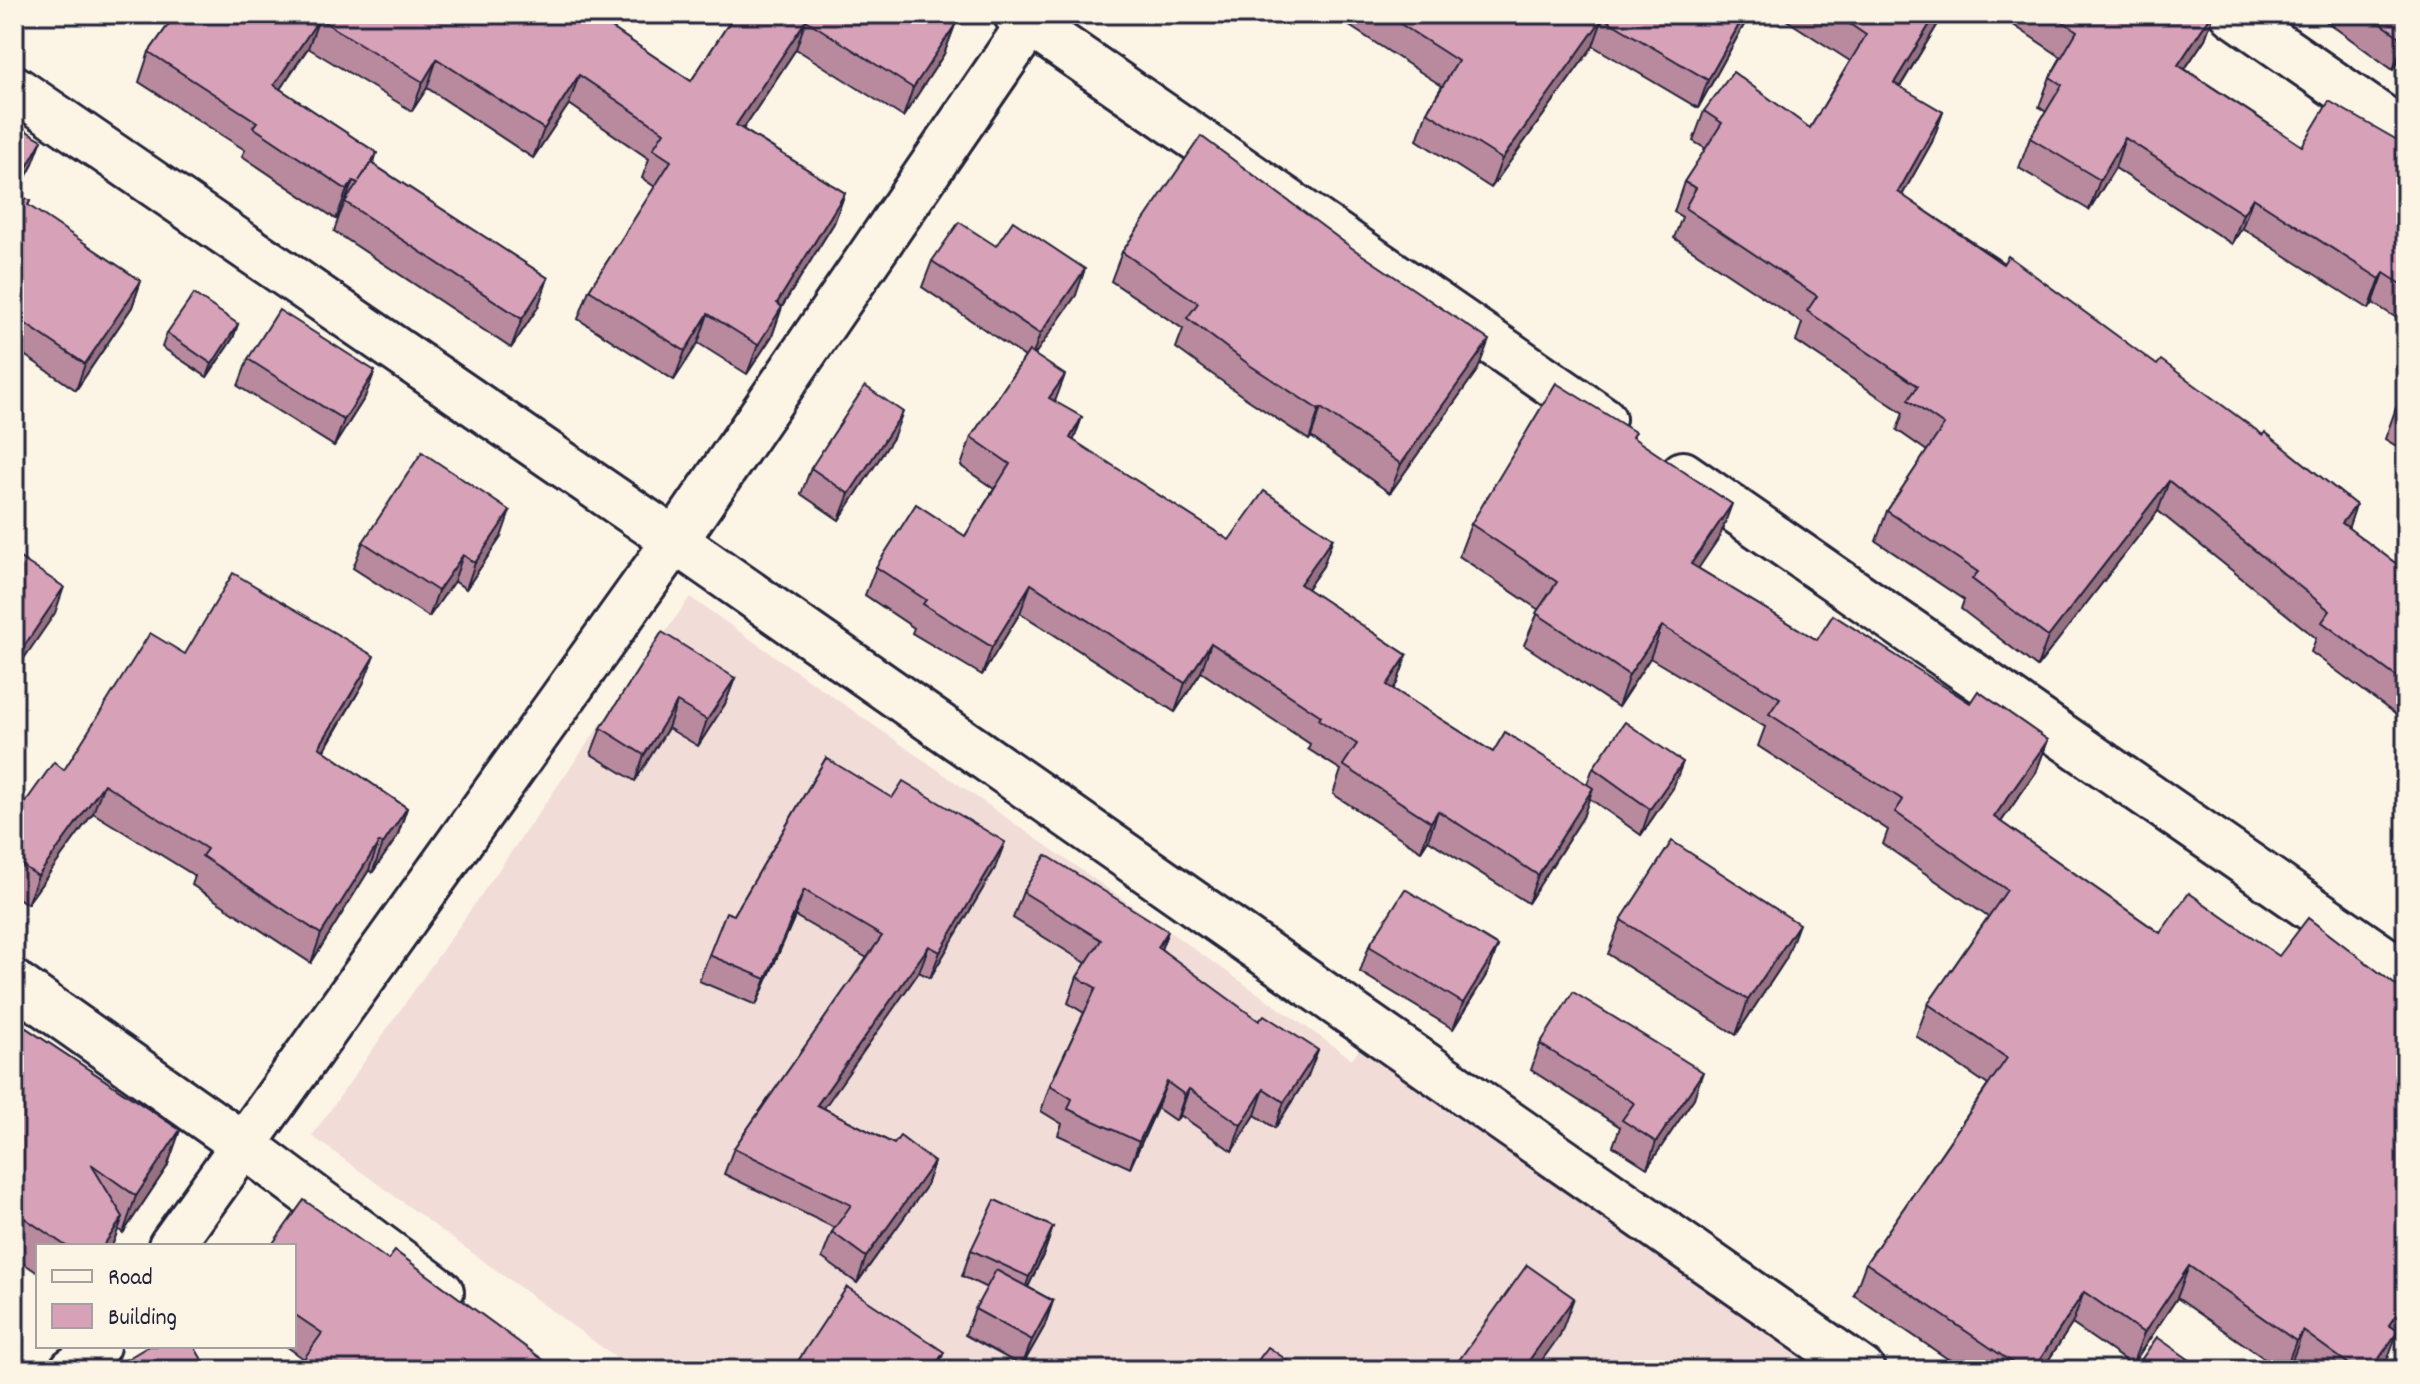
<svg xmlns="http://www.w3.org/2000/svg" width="2420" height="1384" viewBox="0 0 2420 1384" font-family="Dekko,sans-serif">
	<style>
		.built { fill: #f1dcd8 }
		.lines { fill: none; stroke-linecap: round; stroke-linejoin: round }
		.minor-casing { stroke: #22223b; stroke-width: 50 }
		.minor { stroke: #fcf5e5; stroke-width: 44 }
		.wall { fill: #b98a9e; stroke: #22223b; stroke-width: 2 }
		.shaded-wall { fill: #967181; stroke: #22223b; stroke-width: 2 }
		.building { fill: #d7a1b8; stroke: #22223b; stroke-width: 2 }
	</style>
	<rect width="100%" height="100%" fill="#fcf5e5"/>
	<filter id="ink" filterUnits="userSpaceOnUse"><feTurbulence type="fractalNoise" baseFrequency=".0125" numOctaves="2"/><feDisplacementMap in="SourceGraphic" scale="16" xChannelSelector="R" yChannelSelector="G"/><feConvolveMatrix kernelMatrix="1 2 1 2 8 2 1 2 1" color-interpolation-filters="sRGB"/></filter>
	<g filter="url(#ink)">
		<path class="built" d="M690,597L1352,1059L1362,1046L1825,1370H633L312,1136Z"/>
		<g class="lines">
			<defs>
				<g id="minor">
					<path d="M1016,14L1603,419"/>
					<path d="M2233,14L2406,134"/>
					<path d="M14,88L675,541L1862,1370"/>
					<path d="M1683,474L2406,974"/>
					<path d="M14,983L245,1146L441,1292"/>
					<path d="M171,1246L675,541L1036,14"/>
					<path d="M72,1370L86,1361L97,1346"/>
				</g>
			</defs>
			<use href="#minor" class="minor-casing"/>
			<use href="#minor" class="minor"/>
		</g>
		<g class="wall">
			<path d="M176,14H591L691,81L735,14L955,25L944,54L903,117L796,49L743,129L845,193L834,223L782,307L772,336L747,374L698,343L674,380L578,319L589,290L655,187L642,178L649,159L569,104L533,158L427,88L412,111L308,48L280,89L377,153L373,164L548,278L538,307L511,348L334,231L341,211L336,219L242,156L245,150L139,82L149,52Z"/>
			<path d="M1331,14H1748L1745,23L1698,108L1593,46L1491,188L1417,140L1427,112L1442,86Z"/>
			<path d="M1777,14H1944L1900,87L1943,112L1932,142L1902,195L2157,365L2356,505L2348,528L2406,571V722L2311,652L2316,638L2158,511L2037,667L1961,609L1964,600L1876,541L1887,511L1927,451L1897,430L1903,413L1796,341L1802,323L1674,238L1682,217L1674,212L1684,182L1706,149L1693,141L1704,111L1810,128L1850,61Z"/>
			<path d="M1997,14H2214L2205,39L2185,69L2302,146L2406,145V324L2373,303L2369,309L2242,228L2232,244L2115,168L2089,210L2019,168L2030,138L2046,112L2039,107L2050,77L2061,57Z"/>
			<path d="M2316,14H2406V50L2393,70Z"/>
			<path d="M14,124L32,166L17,194L30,201L28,206L141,281L132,307L76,390L14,348Z"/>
			<path d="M996,246L1076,295L1034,355L1055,402L1082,417L1073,441L1229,540L1323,566L1307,589L1407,655L1397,683L1393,689L1493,752L1587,784L1593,768L1673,788L1641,835L1589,798L1583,817L1528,903L1428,840L1421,851L1333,794L1341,770L1308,749L1310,744L1201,672L1175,712L1020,613L982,675L912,633L914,628L865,595L876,567L965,536L994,489L961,466L971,437L1025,357L922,287L932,261Z"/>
			<path d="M1122,252L1478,369L1390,493L1311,437L1309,440L1241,395L1176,348L1183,329L1111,281Z"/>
			<path d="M238,324L233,338L207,377L162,347L167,333Z"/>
			<path d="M248,359L365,397L334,446L238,386Z"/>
			<path d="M2406,392V452L2385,439L2396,408Z"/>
			<path d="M1633,437L1720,536L1698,568L1817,640L1970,703L2048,740L2036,772L2001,822L2160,933L2279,956L2406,993V1316L2396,1330L2386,1363L2382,1370H2301L2291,1363L2286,1370H2281L2177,1298L2132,1365L2072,1324L2042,1370H1964L1854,1295L1866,1263L1988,1085L1916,1036L1928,1004L1988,917L1883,844L1888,830L1758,746L1765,727L1650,658L1618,707L1524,645L1539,610L1459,556L1471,524Z"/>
			<path d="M893,438L839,520L801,494L811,468Z"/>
			<path d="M501,537L466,589L454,581L429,617L353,568L363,542Z"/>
			<path d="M735,678L725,704L698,746L668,728L635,781L591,754L601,728Z"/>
			<path d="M363,684L324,751L407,808L397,837L372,873L369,870L311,963L192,885L195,876L93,813L27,904L14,895V818L64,770Z"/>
			<path d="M826,758L995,868L930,978L919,972L823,1108L894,1144L934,1162L925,1188L857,1283L822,1258L832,1232L835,1228L724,1174L734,1148L867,958L795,916L756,1005L699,981L709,955L734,915Z"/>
			<path d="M1023,892L1168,931L1161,949L1308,1076L1275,1128L1255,1115L1232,1151L1180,1115L1176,1121L1157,1108L1130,1168L1058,1135L1062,1124L1041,1111L1050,1085L1084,1013L1068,1003L1077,977L1086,963L1013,918Z"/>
			<path d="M1621,920L1786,959L1736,1035L1608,954Z"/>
			<path d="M1369,946H1498L1488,972L1453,1029L1360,972Z"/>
			<path d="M14,1020L180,1130L167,1167L123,1233L118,1229L112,1246H38V1273L14,1257Z"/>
			<path d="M1540,1044L1694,1098L1647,1168L1613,1146L1620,1127L1531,1070Z"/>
			<path d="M1053,1227L1044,1253L1028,1287L1053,1301L1044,1327L1022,1366L965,1335L975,1309L987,1288L962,1276L971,1250Z"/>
			<path d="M294,1246L388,1260L304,1359L286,1346H294Z"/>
			<path d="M122,1362L208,1370H119Z"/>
		</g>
		<g class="shaded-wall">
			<path d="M1745,14H1748L1745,23L1698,108L1708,80Z"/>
			<path d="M1936,14H1944L1883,114L1894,83Z"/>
			<path d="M2212,14H2214L2205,39L2167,95L2178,65Z"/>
			<path d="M1603,18L1593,46L1491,188L1502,159Z"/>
			<path d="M319,19L308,48L263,114L274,85Z"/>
			<path d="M806,20L796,49L726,155L736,125Z"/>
			<path d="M955,25L944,54L903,117L913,88Z"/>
			<path d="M2406,36V50L2393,70L2404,40Z"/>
			<path d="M437,59L427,88L412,111L423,82Z"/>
			<path d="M579,75L569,104L533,158L544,129Z"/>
			<path d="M1943,112L1932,142L1887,222L1898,192Z"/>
			<path d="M2125,138L2115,168L2089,210L2100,180Z"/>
			<path d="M42,140L32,166L14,198V190Z"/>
			<path d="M353,181L341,212L336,219L347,190Z"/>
			<path d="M845,193L834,223L768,329L782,307L772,336L747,374L758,345L777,303Z"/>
			<path d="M2253,198L2242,228L2232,244L2243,214Z"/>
			<path d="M1085,269L1076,295L1031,360L1040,334Z"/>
			<path d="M2384,273L2373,303L2369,309L2380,279Z"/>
			<path d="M548,278L538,307L511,348L522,319Z"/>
			<path d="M141,281L132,307L76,390L85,364Z"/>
			<path d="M708,314L698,343L674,380L685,351Z"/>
			<path d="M238,324L233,338L207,377L212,364Z"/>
			<path d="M1489,340L1478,369L1390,493L1401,464Z"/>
			<path d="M375,371L365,397L334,446L344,420Z"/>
			<path d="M1065,375L1054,404L1049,398Z"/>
			<path d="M1321,408L1311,437L1309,440L1319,410Z"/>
			<path d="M903,412L893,438L839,520L849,494Z"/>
			<path d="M1082,417L1072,445L1070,438Z"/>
			<path d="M2169,481L2158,511L2037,667L2048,637Z"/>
			<path d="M1732,504L1720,536L1680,596L1691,564Z"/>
			<path d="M2356,505L2346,535L2342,523Z"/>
			<path d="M510,511L501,537L466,589L475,563Z"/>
			<path d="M1333,538L1323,566L1290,613L1300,584Z"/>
			<path d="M463,555L454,581L429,617L438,591Z"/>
			<path d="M1031,584L1020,613L982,675L992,647Z"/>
			<path d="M64,587L55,613L14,673V661Z"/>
			<path d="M1662,626L1650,658L1618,707L1629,675Z"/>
			<path d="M1211,643L1201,672L1175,712L1185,683Z"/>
			<path d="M1407,655L1397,683L1377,714L1387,685Z"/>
			<path d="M374,656L363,684L308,776L319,747Z"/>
			<path d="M735,678L725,704L698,746L707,720Z"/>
			<path d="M677,702L668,728L635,781L644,755Z"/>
			<path d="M2048,740L2036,772L1982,849L1994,817Z"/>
			<path d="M1683,762L1673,788L1641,835L1650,809Z"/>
			<path d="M104,784L93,813L27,904L38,876Z"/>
			<path d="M1593,788L1583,817L1528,903L1538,875Z"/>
			<path d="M407,808L397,837L372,873L383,844Z"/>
			<path d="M1438,811L1428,840L1421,851L1431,822Z"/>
			<path d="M379,842L369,870L311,963L321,934Z"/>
			<path d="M1005,842L995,868L930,978L940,952Z"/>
			<path d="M804,890L795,916L756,1005L766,979Z"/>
			<path d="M1799,924L1786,959L1736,1035L1748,1000Z"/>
			<path d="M1168,931L1158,957V947Z"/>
			<path d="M929,946L919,972L808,1131L817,1105Z"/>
			<path d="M1498,946L1488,972L1453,1029L1463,1003Z"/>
			<path d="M1318,1050L1308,1076L1275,1128L1284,1102Z"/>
			<path d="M1703,1072L1694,1098L1647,1168L1656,1142Z"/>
			<path d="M1167,1082L1157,1108L1130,1168L1139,1142Z"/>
			<path d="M1189,1089L1180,1115L1176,1121L1185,1095Z"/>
			<path d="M1264,1089L1255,1115L1232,1151L1241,1125Z"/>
			<path d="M180,1130L167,1167L123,1233L136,1196Z"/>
			<path d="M934,1162L925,1188L857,1283L866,1257Z"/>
			<path d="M123,1217L112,1246H103Z"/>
			<path d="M1053,1227L1044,1253L1020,1304L1029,1277Z"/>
			<path d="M2189,1266L2177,1298L2132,1365L2144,1333Z"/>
			<path d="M2084,1292L2072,1324L2042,1370H2033Z"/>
			<path d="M1574,1298L1560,1335L1535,1370H1522Z"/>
			<path d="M2406,1300V1316L2377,1357L2389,1325Z"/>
			<path d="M1053,1301L1044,1327L1022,1366L1032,1340Z"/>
			<path d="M2303,1331L2291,1363L2285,1370L2296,1341Z"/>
			<path d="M2398,1331L2386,1363L2382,1370H2371Z"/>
			<path d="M944,1352L937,1370H932Z"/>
		</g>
		<g class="building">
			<path d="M176,14H591L691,81L735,14H938L955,25L913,88L806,20L736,125L845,193L777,303L782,307L758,345L708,314L685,351L589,290L671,161L653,149L664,132L579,75L544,129L437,59L423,82L319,19L274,85L377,153L359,181L371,163L548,278L522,319L345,202L358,183L353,181L347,190L253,127L257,122L149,52Z"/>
			<path d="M1385,14H1745L1708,80L1603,18L1502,159L1427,112L1458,61Z"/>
			<path d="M1835,14H1936L1894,83L1943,112L1898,192L2003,264L2008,256L2157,365L2161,360L2263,435L2265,432L2356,505L2342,523L2406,571V684L2322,622L2330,611L2169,481L2048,637L1972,579L1978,572L1887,511L1944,425L1908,400L1918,386L1807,311L1817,296L1685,208L1696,188L1684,182L1722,123L1704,111L1733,72L1810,128L1866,35Z"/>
			<path d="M2052,14H2212L2178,65L2302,146L2329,101L2406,145V287L2384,273L2380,279L2253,198L2243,214L2125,138L2100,180L2030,138L2062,85L2050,77L2077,31Z"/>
			<path d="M2368,14H2406V36L2404,40Z"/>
			<path d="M14,124L42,140L14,190Z"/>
			<path d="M1201,136L1352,248L1489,340L1401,464L1321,408L1319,410L1251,366L1187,318L1198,303L1122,252Z"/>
			<path d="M14,192L30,201L28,205L141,281L85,364L14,316Z"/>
			<path d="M1013,221L1085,269L1040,334L932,261L959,222L996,246Z"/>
			<path d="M194,294L238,324L212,364L167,333Z"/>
			<path d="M279,310L375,371L344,420L248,359Z"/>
			<path d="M1029,351L1065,375L1049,398L1082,417L1070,438L1229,540L1264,491L1333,538L1300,584L1407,655L1387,685L1493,752L1505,732L1593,788L1538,875L1438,811L1431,822L1343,765L1357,744L1319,720L1321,716L1211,643L1185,683L1031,584L992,647L923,604L926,600L876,567L916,504L965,536L1010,464L971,437Z"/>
			<path d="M1556,383L1635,432L1632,437L1732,504L1691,564L1817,640L1833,615L1970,703L1978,691L2048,740L1994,817L2160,933L2189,893L2279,956L2308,918L2406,993V1300L2389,1325L2398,1331L2371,1370H2357L2303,1331L2296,1341L2189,1266L2144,1333L2084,1292L2033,1370H2023L1866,1263L2007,1058L1928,1004L2007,890L1895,812L1903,800L1769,714L1780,698L1662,626L1629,675L1536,613L1557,582L1471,524Z"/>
			<path d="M865,386L903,412L849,494L811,468Z"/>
			<path d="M2406,392V415L2396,408Z"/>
			<path d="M422,452L510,511L475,563L463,555L438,591L363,542Z"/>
			<path d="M14,554L64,587L14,661Z"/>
			<path d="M233,573L374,656L319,747L407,808L383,844L379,842L321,934L202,856L207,849L104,784L38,876L14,860V818L54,762L64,770L150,633L185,654Z"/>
			<path d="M662,632L735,678L707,720L677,702L644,755L601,728Z"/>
			<path d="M1625,722L1683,762L1650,809L1593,768Z"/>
			<path d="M826,758L892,798L903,781L1005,842L940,952L929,946L817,1105L894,1144L900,1136L934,1162L866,1257L832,1232L851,1205L734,1148L882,936L804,890L766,979L709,955L726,912L734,915Z"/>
			<path d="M1672,841L1799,924L1748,1000L1621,920Z"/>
			<path d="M1046,855L1168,931L1158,947L1259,1021L1264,1015L1318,1050L1284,1102L1264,1089L1241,1125L1189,1089L1185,1095L1167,1082L1139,1142L1068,1109L1072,1099L1050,1085L1096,988L1077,977L1101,940L1023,892Z"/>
			<path d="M1405,889L1498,946L1463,1003L1369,946Z"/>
			<path d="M1573,992L1703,1072L1656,1142L1622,1120L1634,1103L1540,1044Z"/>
			<path d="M14,1020L180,1130L136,1196L91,1164L123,1217L103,1246H66L14,1211Z"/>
			<path d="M304,1200L388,1260L395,1251L557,1370H296L322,1333L294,1314V1246H271Z"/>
			<path d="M995,1200L1053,1227L1029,1277L971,1250Z"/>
			<path d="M1527,1265L1574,1298L1522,1370H1452Z"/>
			<path d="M996,1270L1053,1301L1032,1340L975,1309Z"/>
			<path d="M847,1287L944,1352L932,1370H792Z"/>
			<path d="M2157,1337L2204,1370H2134Z"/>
			<path d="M149,1346H194L208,1370H127L122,1362Z"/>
			<path d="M1268,1347L1301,1370H1251Z"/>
		</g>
	</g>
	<rect width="2420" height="1384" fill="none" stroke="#fcf5e5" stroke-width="48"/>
	<rect x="24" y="24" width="2372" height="1336" fill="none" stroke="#22223b" stroke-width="3" filter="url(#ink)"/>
	<rect x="36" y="1244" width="260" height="104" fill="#fcf5e5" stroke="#a5a1a1" stroke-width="2"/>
	<rect x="52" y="1270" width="40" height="12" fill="#fcf5e5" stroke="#a5a1a1" stroke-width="2"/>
	<text x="108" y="1284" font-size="24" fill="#22223b">Road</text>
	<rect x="52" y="1304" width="40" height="24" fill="#d7a1b8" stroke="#a5a1a1" stroke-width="2"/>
	<text x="108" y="1324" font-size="24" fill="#22223b">Building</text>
</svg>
